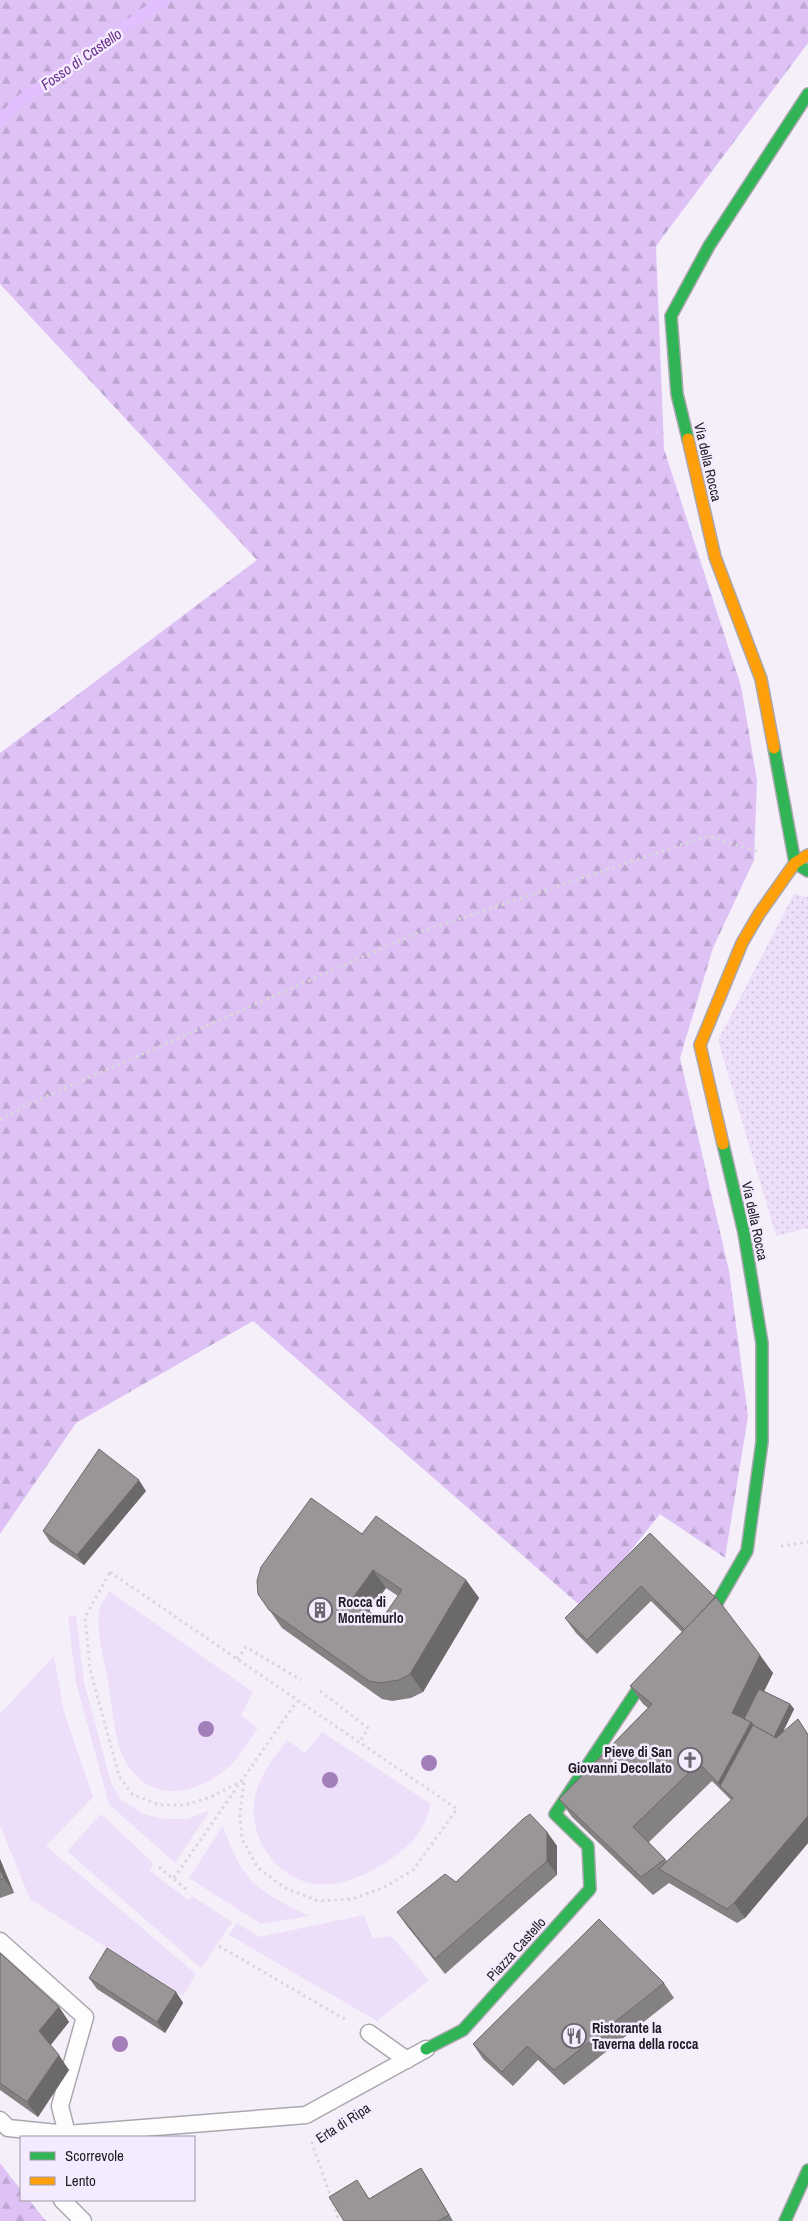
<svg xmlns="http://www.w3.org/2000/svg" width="808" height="2221" viewBox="0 0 808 2221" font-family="'Archivo Narrow',sans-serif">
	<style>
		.green { fill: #eddef9 }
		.forest { fill: url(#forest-firs) }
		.park { fill: url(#park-dots) }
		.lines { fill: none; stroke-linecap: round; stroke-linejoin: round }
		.stream { stroke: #e2bffe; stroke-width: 11 }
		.lane-casing { stroke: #aba7af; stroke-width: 19 }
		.fast-casing { stroke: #aba7af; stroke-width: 14 }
		.slow-casing { stroke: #aba7af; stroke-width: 14 }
		.path { stroke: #d8d7da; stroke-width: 3; stroke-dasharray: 2.5 4; stroke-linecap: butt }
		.lane { stroke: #fefdfe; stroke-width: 16 }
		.fast { stroke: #30b455; stroke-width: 11 }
		.slow { stroke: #ff9f0a; stroke-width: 11 }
		.tree { fill: #a37fb9 }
		.wall { fill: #848183; fill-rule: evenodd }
		.shaded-wall { fill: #6c696a }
		.building { fill: #9a9698; stroke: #6c696a; fill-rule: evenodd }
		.labels { text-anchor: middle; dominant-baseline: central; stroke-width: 5; stroke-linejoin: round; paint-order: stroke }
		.street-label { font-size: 14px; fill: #1f1b22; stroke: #f5ebfe }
		.poi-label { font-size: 14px; font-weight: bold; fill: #1f1b22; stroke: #f5ebfe; text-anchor: start }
		.water-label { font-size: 15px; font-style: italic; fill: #6a2f90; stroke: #f5ebfe }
	</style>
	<defs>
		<pattern id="forest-firs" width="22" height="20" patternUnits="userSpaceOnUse" patternTransform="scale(1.25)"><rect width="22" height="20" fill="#dec2f5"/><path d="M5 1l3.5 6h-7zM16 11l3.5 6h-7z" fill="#bea6d2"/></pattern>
		<pattern id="park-dots" width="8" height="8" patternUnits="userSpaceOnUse" patternTransform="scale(1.25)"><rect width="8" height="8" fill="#eddef9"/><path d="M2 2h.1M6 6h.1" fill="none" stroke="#cbbed5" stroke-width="1.8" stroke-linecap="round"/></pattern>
	</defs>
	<rect width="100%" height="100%" fill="#f5effa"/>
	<g class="green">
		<path d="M109,1591L253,1692L241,1715L258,1728C250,1739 243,1752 234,1762C203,1793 154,1807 127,1764C114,1742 113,1711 109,1686C105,1662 95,1632 100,1607C102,1602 107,1596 109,1591Z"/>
		<path d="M76,1616L84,1682L111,1783L121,1800L146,1815L166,1819H188L210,1810L175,1863L109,1804L76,1682L68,1617Z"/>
		<path d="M54,1656L64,1712L93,1797L46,1846L196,1974L183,1996L30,1899L0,1825V1714Z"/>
		<path d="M322,1732L431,1804C428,1816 423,1829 415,1838C394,1862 347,1889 314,1884C271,1877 244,1829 257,1789C263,1771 276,1755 287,1740L305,1753Z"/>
		<path d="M101,1814L154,1864L149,1870L188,1900L192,1896L232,1922L201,1968L67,1851Z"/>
		<path d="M223,1826C243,1883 257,1891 310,1916L261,1924L189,1878Z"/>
		<path d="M364,1915L373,1939L391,1936L429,1980L377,2021L229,1935L237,1923L259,1937Z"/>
	</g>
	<g class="forest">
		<path d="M0,0H808V43L656,246L664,449L741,686L757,780L754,860L713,948L680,1058L729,1271L748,1416L725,1558L660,1514L584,1609L253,1321L76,1423L0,1534V753L257,560L0,284Z"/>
		<path d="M0,2163L21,2190V2200H29L46,2221H0Z"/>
	</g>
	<path class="park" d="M794,894L808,897V1228L776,1236L718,1040Z"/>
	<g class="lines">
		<path class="stream" d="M0,121L21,100L164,0"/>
		<defs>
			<g id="lane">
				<path d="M0,1941L85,2017L60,2106L67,2134"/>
				<path d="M369,2033L407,2060"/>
				<path d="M0,2120L8,2128L67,2134L306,2115L426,2049"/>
				<path d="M62,2200L83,2221"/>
			</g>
			<g id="fast">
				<path d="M688,439L677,394L671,316L709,246L808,94"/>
				<path d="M774,748L795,863L808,871"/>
				<path d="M717,1603L747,1551L762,1442V1343L744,1233L723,1144"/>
				<path d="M426,2049L463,2030L590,1889L588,1846L555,1814L636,1692L661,1666"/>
				<path d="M785,2221L808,2170"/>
			</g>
			<g id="slow">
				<path d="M688,439L715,557L761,679L774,748"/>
				<path d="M723,1144L700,1045L742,943L759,914L795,863L808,855"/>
			</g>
		</defs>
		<use href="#lane" class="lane-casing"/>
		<use href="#fast" class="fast-casing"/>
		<use href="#slow" class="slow-casing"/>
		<g class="path">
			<path d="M0,1120L29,1104L417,933L708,836L759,852"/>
			<path d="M781,1546L808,1542"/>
			<path d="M110,1572L457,1809L413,1870L383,1888L352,1899L318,1901L285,1888L258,1868L242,1839L240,1815L244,1780L211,1797L185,1805H159L132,1794L119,1776L90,1669L85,1617Z"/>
			<path d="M237,1659L246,1647L301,1680"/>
			<path d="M320,1691L368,1728L359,1743"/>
			<path d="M159,1867L187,1890"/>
			<path d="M174,1878L297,1701"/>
			<path d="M219,1946L346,2020"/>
			<path d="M313,2142L312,2143L339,2221"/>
		</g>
		<use href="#lane" class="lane"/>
		<use href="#fast" class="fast"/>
		<use href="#slow" class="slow"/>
	</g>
	<g class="tree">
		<circle cx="206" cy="1729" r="8"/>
		<circle cx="429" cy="1763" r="8"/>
		<circle cx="330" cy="1780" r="8"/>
		<circle cx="120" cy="2044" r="8"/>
	</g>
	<g class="wall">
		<path d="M146,1491L84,1565L50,1542L43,1531Z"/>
		<path d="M650,1533L773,1673L764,1691L790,1704L794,1709L783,1732L798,1719L808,1734V1843L745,1918L737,1923L669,1883L653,1895L572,1817L559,1799L648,1708L643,1704L630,1686L682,1632L651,1601L597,1654L576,1633L565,1618ZM712,1781L731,1800L667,1861L649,1842Z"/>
		<path d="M362,1534L466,1580L479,1598L423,1692L411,1698L392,1701L382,1699L282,1628L258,1594ZM386,1588L398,1596L381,1620L369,1611Z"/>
		<path d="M547,1832L557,1846V1875L445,1974L407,1926L397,1912L456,1882Z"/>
		<path d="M0,1859L14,1893L0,1898Z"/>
		<path d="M0,1953L59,2007L69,2022L50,2045L69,2070L38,2117L0,2090Z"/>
		<path d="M89,1978L176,1992L183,2003L165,2033L97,1989Z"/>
		<path d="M664,1983L674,1998L564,2085L538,2060L513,2086L483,2059L473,2044Z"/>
		<path d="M421,2168L428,2179L453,2221H344L364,2191L369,2199Z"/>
	</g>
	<g class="shaded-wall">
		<path d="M139,1480L146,1491L84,1565L77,1555Z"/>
		<path d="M373,1570L386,1588L365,1617L352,1599Z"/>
		<path d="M466,1580L479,1598L423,1692L410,1674Z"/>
		<path d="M760,1655L773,1673L746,1728L732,1713Z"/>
		<path d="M790,1704L794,1709L776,1746L772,1741Z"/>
		<path d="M751,1722L763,1740L721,1786L718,1783Z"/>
		<path d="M808,1816V1843L745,1918L734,1903Z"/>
		<path d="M547,1832L557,1846V1875L547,1861Z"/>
		<path d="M0,1859L14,1893L4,1878L0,1869Z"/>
		<path d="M176,1992L183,2003L165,2033L157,2022Z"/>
		<path d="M59,2007L69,2022L50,2046L39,2031Z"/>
		<path d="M59,2055L69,2070L38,2117L27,2102Z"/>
		<path d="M421,2168L428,2179L453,2221L449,2215Z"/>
	</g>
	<g class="building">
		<path d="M99,1449L139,1480L77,1555L43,1531Z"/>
		<path d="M311,1498L362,1534L376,1516L466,1580L410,1674L399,1680L380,1683L369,1681L269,1610L258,1594L257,1581L261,1567ZM373,1570L402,1590L381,1620L352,1599Z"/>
		<path d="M650,1533L715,1597L685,1630L641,1586L587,1640L565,1618Z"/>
		<path d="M716,1597L760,1655L732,1713L751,1722L718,1783L699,1763L633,1827L665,1859L641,1877L559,1799L652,1704L630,1686Z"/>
		<path d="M759,1689L790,1704L774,1737L753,1725L751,1722L744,1719Z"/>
		<path d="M798,1719L808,1735V1816L734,1903L727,1909L659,1869L733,1798L720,1786L753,1725L776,1738Z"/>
		<path d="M530,1814L547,1832V1861L435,1959L397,1912L445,1874L456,1882L523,1819Z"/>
		<path d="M0,1869L4,1878L0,1880Z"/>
		<path d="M599,1919L664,1983L554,2070L527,2046L502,2072L473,2044Z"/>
		<path d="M107,1948L176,1992L157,2022L89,1978Z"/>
		<path d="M0,1953L59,2007L39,2031L59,2055L27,2102L0,2083Z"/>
		<path d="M421,2168L449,2215L438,2221H344L329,2197L357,2180L369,2199Z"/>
	</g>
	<defs>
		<symbol id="building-ring" viewBox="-11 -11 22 22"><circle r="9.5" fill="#f5ebfe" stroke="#6a656e" stroke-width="1.5"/><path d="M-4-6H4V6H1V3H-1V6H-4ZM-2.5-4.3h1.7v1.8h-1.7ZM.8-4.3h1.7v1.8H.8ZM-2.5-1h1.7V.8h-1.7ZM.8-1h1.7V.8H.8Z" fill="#6a656e"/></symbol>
		<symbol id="church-ring" viewBox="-11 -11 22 22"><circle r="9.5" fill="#f5ebfe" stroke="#6a656e" stroke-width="1.5"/><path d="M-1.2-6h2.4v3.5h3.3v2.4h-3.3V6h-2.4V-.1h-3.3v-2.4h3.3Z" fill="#6a656e"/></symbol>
		<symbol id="restaurant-ring" viewBox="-11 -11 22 22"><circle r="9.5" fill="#f5ebfe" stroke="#6a656e" stroke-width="1.5"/><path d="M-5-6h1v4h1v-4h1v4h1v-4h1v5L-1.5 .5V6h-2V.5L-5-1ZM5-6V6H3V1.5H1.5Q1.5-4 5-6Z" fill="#6a656e"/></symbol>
	</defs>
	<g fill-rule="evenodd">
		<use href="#building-ring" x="306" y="1596" width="28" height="28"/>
		<use href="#church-ring" x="676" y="1746" width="28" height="28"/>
		<use href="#restaurant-ring" x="560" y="2022" width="28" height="28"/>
	</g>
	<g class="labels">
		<g class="street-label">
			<text transform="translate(708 462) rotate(77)">Via della Rocca</text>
			<text transform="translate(755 1221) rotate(78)">Via della Rocca</text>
			<text transform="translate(516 1949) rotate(-48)">Piazza Castello</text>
			<text transform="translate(343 2123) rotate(-33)">Erta di Ripa</text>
		</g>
		<g class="poi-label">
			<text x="338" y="1602">Rocca di<tspan x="338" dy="16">Montemurlo</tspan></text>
			<text x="672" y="1752" text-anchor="end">Pieve di San<tspan x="672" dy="16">Giovanni Decollato</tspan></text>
			<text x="592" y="2028">Ristorante la<tspan x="592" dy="16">Taverna della rocca</tspan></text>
		</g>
		<g class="water-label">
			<text transform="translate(81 59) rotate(-35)">Fosso di Castello</text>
		</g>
	</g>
	<rect x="20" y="2136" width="175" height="65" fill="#f5ebfe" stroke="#9f98a6"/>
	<rect x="30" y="2152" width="25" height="8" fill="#30b455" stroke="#9f98a6"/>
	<text x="65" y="2161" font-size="15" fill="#1f1b22">Scorrevole</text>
	<rect x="30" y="2177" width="25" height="8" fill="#ff9f0a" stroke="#9f98a6"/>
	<text x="65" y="2186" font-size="15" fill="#1f1b22">Lento</text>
</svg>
